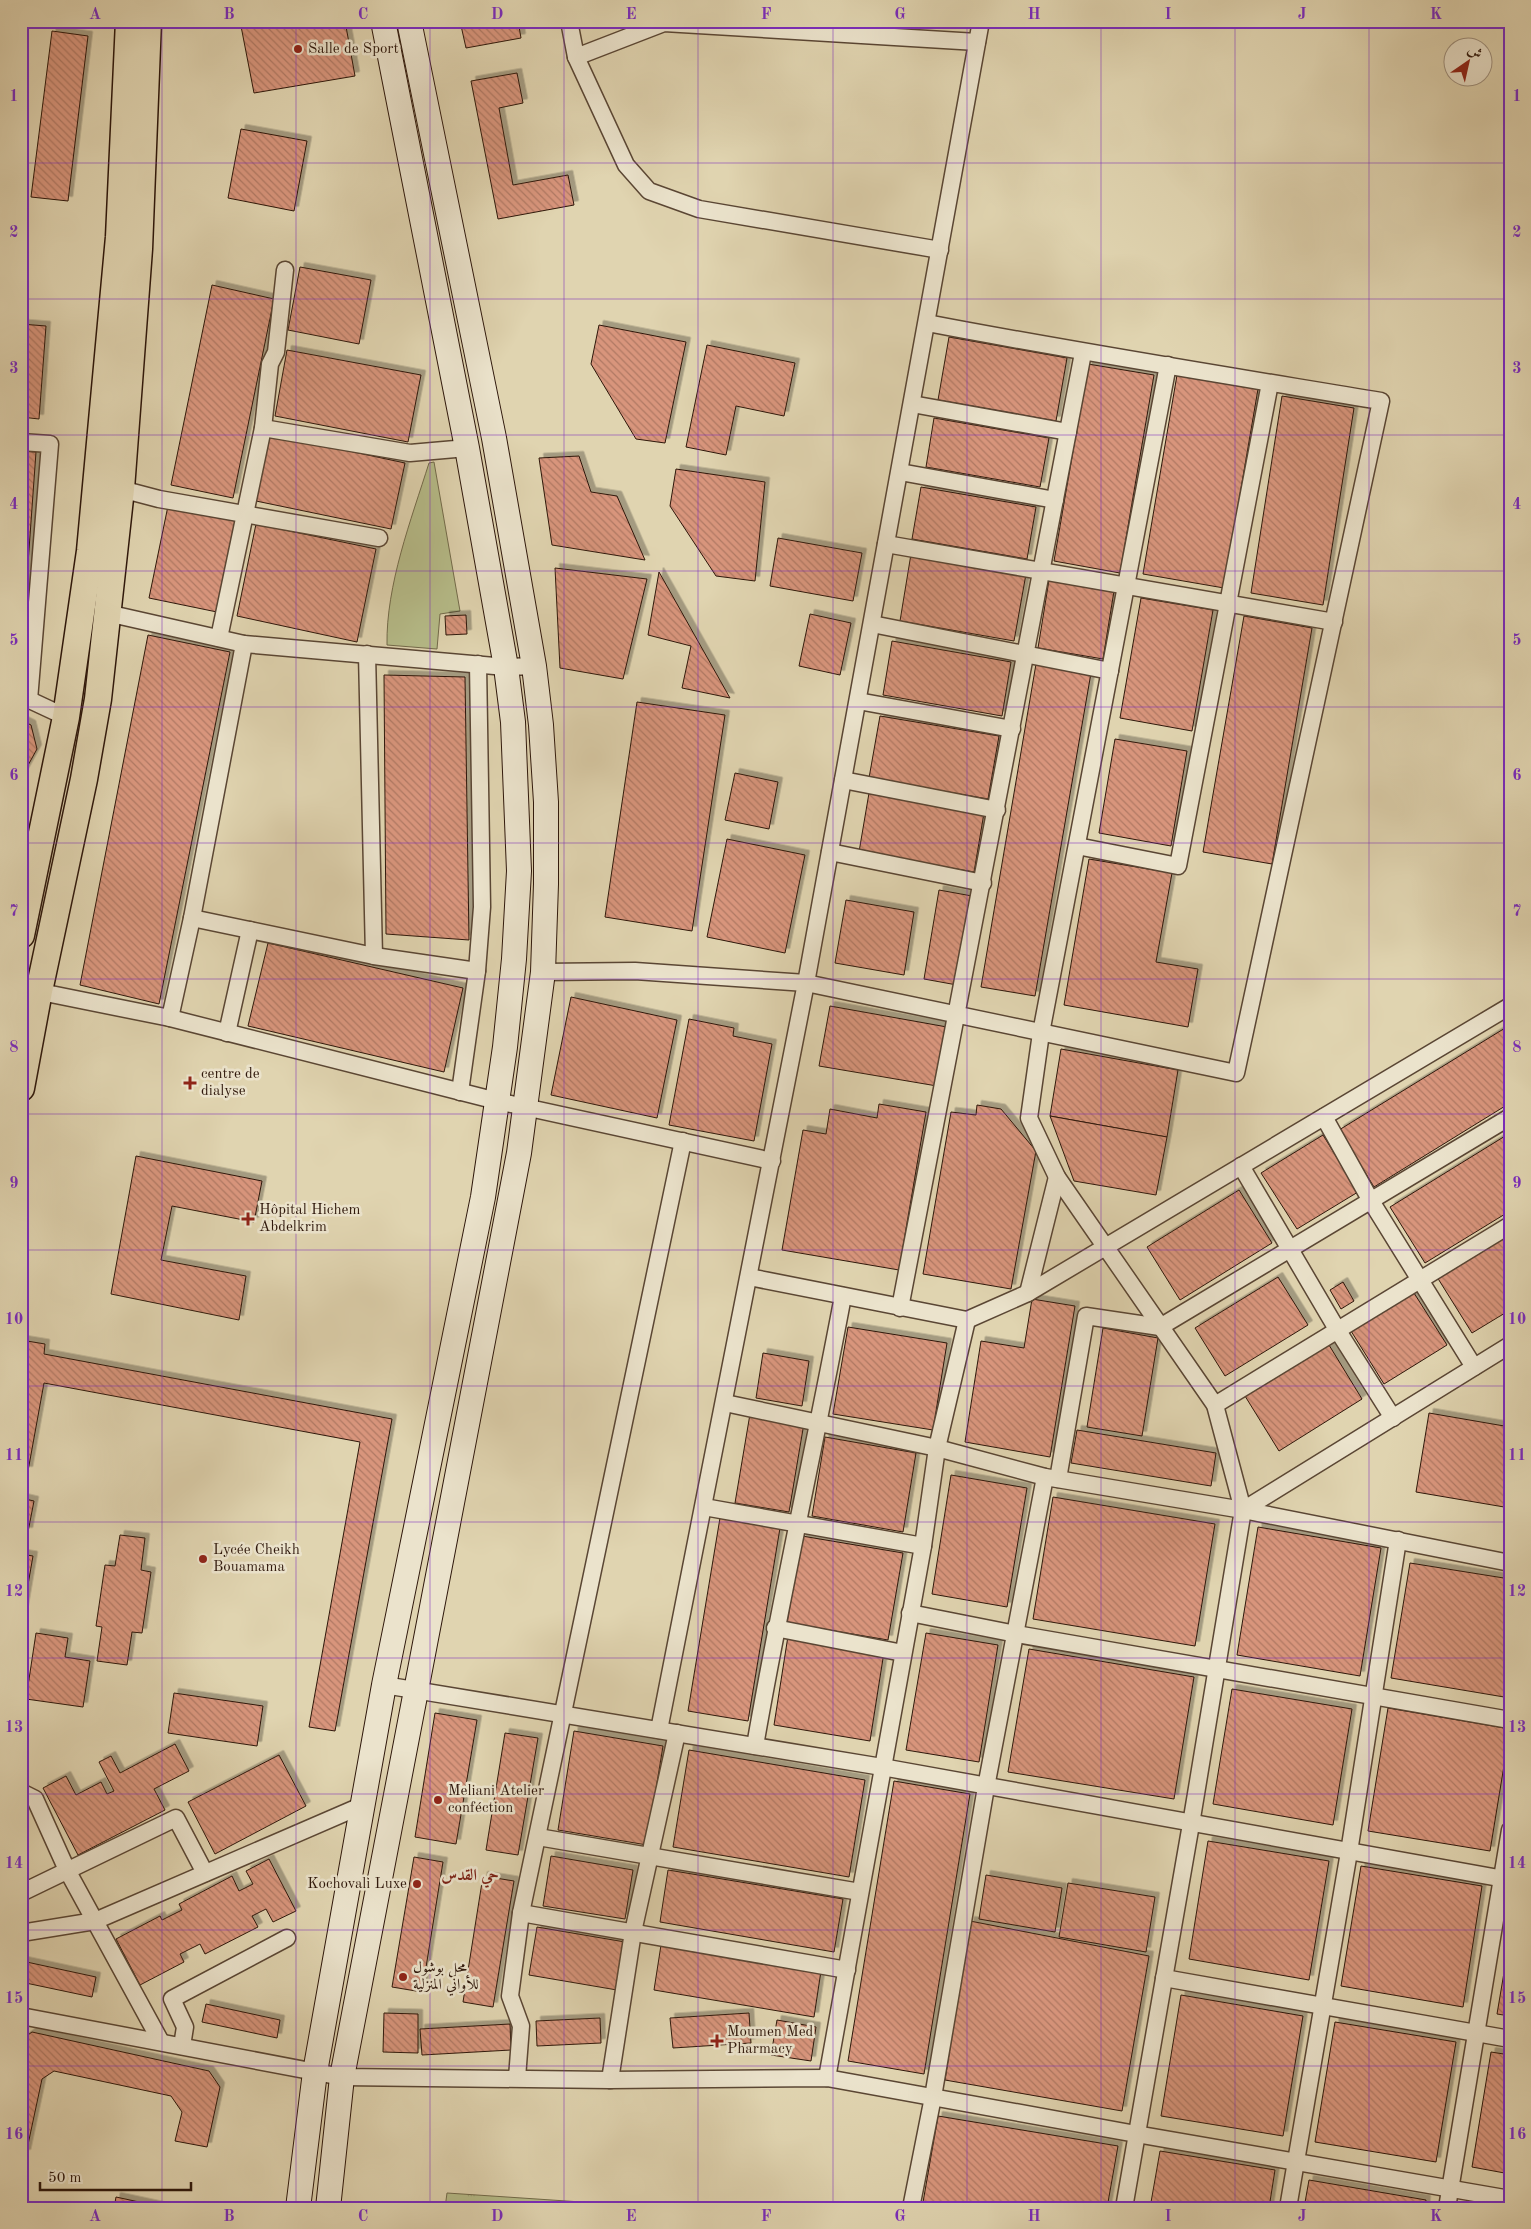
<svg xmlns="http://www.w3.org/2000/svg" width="1531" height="2229" viewBox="0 0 1531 2229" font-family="'Old Standard TT',Amiri,serif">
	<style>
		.grass { fill: #b6bc89; stroke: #726a4a }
		.park { fill: url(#park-tufts); stroke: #726a4a }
		.building { fill: url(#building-back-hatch); stroke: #2e170b; filter: url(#shadow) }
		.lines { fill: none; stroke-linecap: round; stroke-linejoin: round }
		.street-casing { stroke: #5a4634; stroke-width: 19 }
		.secondary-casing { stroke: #2e170b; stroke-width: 26 }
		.primary-casing { stroke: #2e170b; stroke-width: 29 }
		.street { stroke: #ebe3cc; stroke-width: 16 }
		.secondary { stroke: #ebe3cc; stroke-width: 24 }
		.primary { stroke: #e0d4b0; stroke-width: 26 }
		.grid { fill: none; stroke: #7b2cbf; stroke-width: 1; stroke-opacity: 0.55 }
		.poi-dot { fill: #8f2418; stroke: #ebe3cc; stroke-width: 2 }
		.labels { text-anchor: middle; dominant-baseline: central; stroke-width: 5; stroke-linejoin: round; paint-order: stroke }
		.poi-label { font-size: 15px; fill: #2e170b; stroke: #ebe3cc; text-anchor: start }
		.neighbourhood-label { font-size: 16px; font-weight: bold; fill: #7a1f14; stroke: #ebe3cc }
		.neatline { fill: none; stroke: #7b2cbf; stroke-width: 2 }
		.grid-label { font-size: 16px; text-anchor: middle; font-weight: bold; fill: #7b2cbf }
	</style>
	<defs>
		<pattern id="park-tufts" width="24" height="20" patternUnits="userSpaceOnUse" patternTransform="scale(1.25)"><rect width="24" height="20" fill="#b6bc89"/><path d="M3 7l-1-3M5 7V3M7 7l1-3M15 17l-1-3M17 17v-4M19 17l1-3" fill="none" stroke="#9da175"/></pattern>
		<pattern id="building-back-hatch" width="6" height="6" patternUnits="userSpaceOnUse" patternTransform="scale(1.25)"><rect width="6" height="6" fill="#d8957c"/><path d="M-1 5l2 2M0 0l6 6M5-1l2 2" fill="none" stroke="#b07964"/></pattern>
		<filter id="shadow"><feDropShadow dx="4.5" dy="-4.5" stdDeviation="0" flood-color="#0004"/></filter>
	</defs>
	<rect width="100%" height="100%" fill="#e0d4b0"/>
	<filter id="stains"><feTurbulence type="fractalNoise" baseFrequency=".004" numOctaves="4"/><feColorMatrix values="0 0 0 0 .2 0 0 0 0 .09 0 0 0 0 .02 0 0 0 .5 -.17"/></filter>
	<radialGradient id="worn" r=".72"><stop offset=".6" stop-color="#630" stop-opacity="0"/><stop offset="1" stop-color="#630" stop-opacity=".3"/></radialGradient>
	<path class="grass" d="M434,462L460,611L440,614L437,649L387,645C386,585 411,520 429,463Z"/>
	<path class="park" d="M447,2193L671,2208H445Z"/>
	<g class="building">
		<path d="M240,21H345L355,76L254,93Z"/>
		<path d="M460,21H518L521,38L466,48Z"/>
		<path d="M52,31L88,36L68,201L31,197Z"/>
		<path d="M517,73L523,103L499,108L513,185L568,175L574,205L498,219L471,81Z"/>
		<path d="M241,129L307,141L294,211L228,198Z"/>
		<path d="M300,267L371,280L359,344L288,330Z"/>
		<path d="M212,285L274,299L233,498L171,485Z"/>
		<path d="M21,324L46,326L39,419L21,417Z"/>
		<path d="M599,325L686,342L665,443L636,439L591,364Z"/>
		<path d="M949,337L1067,358L1056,421L938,400Z"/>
		<path d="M707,345L795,363L784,416L736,406L726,455L686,447Z"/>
		<path d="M287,350L421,375L408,442L275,416Z"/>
		<path d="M1088,364L1154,375L1120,573L1054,561Z"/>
		<path d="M1177,375L1258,389L1224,588L1143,574Z"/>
		<path d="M1282,396L1354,408L1323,605L1251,593Z"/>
		<path d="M934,418L1049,438L1040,487L926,467Z"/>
		<path d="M270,434L405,463L391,529L256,501Z"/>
		<path d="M21,451L36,452L21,662Z"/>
		<path d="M579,456L591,492L617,496L645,560L552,545L539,458Z"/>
		<path d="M676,469L765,482L755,581L716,576L670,506Z"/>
		<path d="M921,487L1036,507L1027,559L912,539Z"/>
		<path d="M168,506L235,521L217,612L149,598Z"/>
		<path d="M256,524L376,549L357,642L237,616Z"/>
		<path d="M778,538L862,553L853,601L770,586Z"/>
		<path d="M911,554L1026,574L1014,641L900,621Z"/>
		<path d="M555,568L647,579L623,679L560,668Z"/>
		<path d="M659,572L730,698L682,688L691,646L648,635Z"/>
		<path d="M1049,580L1114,591L1103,659L1038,648Z"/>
		<path d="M1141,598L1213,610L1192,731L1120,718Z"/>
		<path d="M810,614L851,623L840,675L799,666Z"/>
		<path d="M466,615L467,634L446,635L445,616Z"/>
		<path d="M1244,616L1312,628L1272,864L1203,852Z"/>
		<path d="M148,635L230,652L159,1004L80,985Z"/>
		<path d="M892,641L1011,662L1002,716L883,695Z"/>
		<path d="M1036,664L1091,673L1035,996L981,987Z"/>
		<path d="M384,675L465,677L469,940L386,934Z"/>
		<path d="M637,702L725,715L692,931L605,917Z"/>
		<path d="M880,716L999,736L988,799L869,778Z"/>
		<path d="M21,720L31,725L37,749L21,778Z"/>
		<path d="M1115,739L1187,751L1171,846L1099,833Z"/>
		<path d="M735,773L778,782L769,829L725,820Z"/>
		<path d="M869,793L984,813L974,872L859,852Z"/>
		<path d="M21,827L25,828L21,845Z"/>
		<path d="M727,839L805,855L785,953L707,937Z"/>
		<path d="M1089,859L1172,873L1156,962L1198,969L1188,1027L1064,1005Z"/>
		<path d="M939,890L972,896L957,985L924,979Z"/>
		<path d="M846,900L914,912L904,975L835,963Z"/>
		<path d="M268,943L463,988L444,1072L248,1026Z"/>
		<path d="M571,997L677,1020L657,1118L551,1095Z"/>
		<path d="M830,1006L947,1027L937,1086L819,1066Z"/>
		<path d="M689,1019L734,1028L733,1036L772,1044L754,1141L669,1125Z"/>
		<path d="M1510,1025V1103L1374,1187L1339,1130Z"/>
		<path d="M1061,1049L1178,1070L1167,1137L1050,1116Z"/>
		<path d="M879,1104L926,1112L899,1270L782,1250L803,1130L826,1134L830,1109L877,1118Z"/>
		<path d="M977,1105L1001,1109L1036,1151L1011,1289L923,1274L951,1112L976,1115Z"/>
		<path d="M1050,1116L1167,1137L1156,1195L1074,1181Z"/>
		<path d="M1510,1133V1211L1425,1263L1390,1207Z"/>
		<path d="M1323,1135L1358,1192L1297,1229L1261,1173Z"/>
		<path d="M136,1156L262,1181L254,1222L172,1206L161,1260L246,1276L239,1320L111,1294Z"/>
		<path d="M1239,1190L1272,1243L1180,1300L1147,1247Z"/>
		<path d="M1510,1232V1310L1472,1333L1437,1277Z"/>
		<path d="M1278,1277L1308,1325L1225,1376L1195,1328Z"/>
		<path d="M1343,1282L1354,1301L1341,1309L1330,1290Z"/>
		<path d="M1414,1293L1447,1345L1384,1384L1351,1331Z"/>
		<path d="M1032,1299L1075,1306L1050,1457L965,1442L981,1341L1024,1348Z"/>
		<path d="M848,1327L947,1343L933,1430L833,1414Z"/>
		<path d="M1103,1328L1158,1338L1142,1436L1087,1427Z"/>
		<path d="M21,1340L45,1344L44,1354L392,1419L335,1731L309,1727L360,1442L44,1383L28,1471L21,1470Z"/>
		<path d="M1329,1345L1362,1399L1279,1451L1245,1396Z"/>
		<path d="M763,1353L809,1361L802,1406L756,1398Z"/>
		<path d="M1429,1413L1510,1427V1508L1416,1492Z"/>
		<path d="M750,1414L804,1423L789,1512L735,1503Z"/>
		<path d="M1077,1430L1216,1453L1211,1486L1071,1463Z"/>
		<path d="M825,1437L916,1453L903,1532L812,1516Z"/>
		<path d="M951,1475L1027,1488L1007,1607L932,1594Z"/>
		<path d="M1053,1497L1215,1524L1195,1646L1033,1619Z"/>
		<path d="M21,1498L34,1501L28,1532L21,1531Z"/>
		<path d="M720,1518L780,1528L748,1721L688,1711Z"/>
		<path d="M1258,1527L1381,1548L1360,1676L1237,1655Z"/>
		<path d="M120,1535L145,1538L141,1570L151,1572L142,1633L132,1632L127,1665L97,1661L102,1627L96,1626L105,1565L115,1566Z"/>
		<path d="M802,1536L903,1553L888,1640L787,1623Z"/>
		<path d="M21,1554L33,1556L21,1625Z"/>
		<path d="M1410,1563L1510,1579V1698L1391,1678Z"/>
		<path d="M36,1633L68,1638L65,1657L90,1661L83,1707L26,1699Z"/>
		<path d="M926,1633L998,1645L979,1762L906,1750Z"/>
		<path d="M788,1636L884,1652L870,1741L774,1725Z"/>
		<path d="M1029,1649L1194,1677L1174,1799L1008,1772Z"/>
		<path d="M1232,1689L1352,1709L1333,1825L1213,1804Z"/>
		<path d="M174,1693L263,1706L257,1746L168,1733Z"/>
		<path d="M1388,1708L1510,1729L1490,1851L1368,1831Z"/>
		<path d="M435,1713L477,1720L456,1844L415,1837Z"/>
		<path d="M574,1731L663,1746L647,1845L558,1830Z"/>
		<path d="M505,1733L538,1738L518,1855L486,1850Z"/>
		<path d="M175,1744L189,1771L154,1789L165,1810L78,1855L43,1788L66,1776L76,1795L101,1782L107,1794L114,1791L99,1762L111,1756L120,1773Z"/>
		<path d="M689,1750L865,1780L849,1877L673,1847Z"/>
		<path d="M279,1755L306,1806L215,1854L188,1802Z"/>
		<path d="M894,1781L970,1794L924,2074L848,2061Z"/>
		<path d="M1208,1841L1329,1861L1309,1980L1189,1959Z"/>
		<path d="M551,1856L633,1870L625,1919L543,1906Z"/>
		<path d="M414,1857L443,1862L422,1992L392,1987Z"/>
		<path d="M269,1859L296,1911L273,1922L266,1909L252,1916L258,1927L205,1954L200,1944L180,1954L184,1962L140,1985L116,1939L160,1916L162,1920L182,1910L179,1904L232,1876L239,1891L253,1884L246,1871Z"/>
		<path d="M1361,1866L1482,1886L1463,2007L1341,1986Z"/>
		<path d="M668,1870L843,1899L834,1952L660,1922Z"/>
		<path d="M986,1875L1062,1888L1055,1932L979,1919Z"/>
		<path d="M483,1876L514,1881L493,2007L463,2002Z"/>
		<path d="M1068,1883L1155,1897L1146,1952L1059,1937Z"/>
		<path d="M970,1921L1149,1956L1122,2111L945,2080Z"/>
		<path d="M537,1927L625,1942L617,1990L529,1975Z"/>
		<path d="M1510,1937V2016L1497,2014Z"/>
		<path d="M661,1945L821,1971L814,2017L654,1990Z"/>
		<path d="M22,1961L96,1977L92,1997L21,1982Z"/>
		<path d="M1181,1995L1303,2016L1283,2136L1161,2116Z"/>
		<path d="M206,2004L280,2020L277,2038L202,2022Z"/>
		<path d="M384,2013L418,2014V2053L383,2052Z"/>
		<path d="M749,2013L751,2043L673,2048L670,2018Z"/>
		<path d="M600,2018L601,2043L537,2046L536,2021Z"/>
		<path d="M777,2020L816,2027L811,2061L771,2055Z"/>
		<path d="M1335,2022L1456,2042L1436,2162L1315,2142Z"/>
		<path d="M510,2024L511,2050L422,2055L420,2029Z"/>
		<path d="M32,2032L209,2071L220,2087L207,2147L175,2141L182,2112L171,2096L54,2071L42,2079L26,2154L21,2153V2040Z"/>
		<path d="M1491,2052L1510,2055V2174L1472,2167Z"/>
		<path d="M938,2116L1118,2146L1107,2208H922Z"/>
		<path d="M1160,2151L1275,2170L1269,2208H1150Z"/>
		<path d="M1309,2180L1426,2200L1425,2208H1304Z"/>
		<path d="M116,2197L167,2208H114Z"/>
		<path d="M1465,2204L1487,2208H1464Z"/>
	</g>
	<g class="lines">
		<defs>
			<g id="street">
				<path d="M569,21L576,57L626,165L649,191L699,209L940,250"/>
				<path d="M576,57L664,23L977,42"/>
				<path d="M912,404L1068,432"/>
				<path d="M263,428L410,453L467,448"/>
				<path d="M21,442L50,444L29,700"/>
				<path d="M900,472L1055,500"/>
				<path d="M121,489L159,499L379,538"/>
				<path d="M886,544L1334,622"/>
				<path d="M107,613L244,644L506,667L534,666"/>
				<path d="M872,624L1110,671"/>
				<path d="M219,638L263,428L270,364L276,352L285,270"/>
				<path d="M367,654L374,956"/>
				<path d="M21,696L66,717"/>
				<path d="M858,701L1012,729"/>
				<path d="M843,780L997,810"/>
				<path d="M1077,846L1178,866L1270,383"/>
				<path d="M830,852L983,883"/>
				<path d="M192,918L374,956L477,971"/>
				<path d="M543,972L635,971L806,983L1236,1073L1381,401C1230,376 1078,352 927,323"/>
				<path d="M21,988L170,1018L497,1101L772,1161"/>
				<path d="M170,1018L192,918L244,644"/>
				<path d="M227,1033L250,930"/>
				<path d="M460,1092L477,971L482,907L478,664"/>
				<path d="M1324,1117L1371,1201L1474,1367"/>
				<path d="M1241,1166L1338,1331L1393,1418"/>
				<path d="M749,1277L967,1320L1028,1293L1510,1006"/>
				<path d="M1028,1293L1057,1177"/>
				<path d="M900,1308L1083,353"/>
				<path d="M725,1403L937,1448L1045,1477L1243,1510L1510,1563"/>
				<path d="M1215,1405L1510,1225"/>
				<path d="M1058,1479L1086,1316L1160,1327L1510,1117"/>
				<path d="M704,1507L923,1546"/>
				<path d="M1243,1510L1510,1345"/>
				<path d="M910,1613L1016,1634L1510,1720"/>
				<path d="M775,1628L903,1653"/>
				<path d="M384,1685L882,1767L1510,1880"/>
				<path d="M659,1730L806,983L981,21"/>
				<path d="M755,1746C781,1595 815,1446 843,1296"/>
				<path d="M21,1792L35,1799L67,1870L161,2042"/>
				<path d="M538,1837L860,1892"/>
				<path d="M21,1893L176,1818L205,1873"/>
				<path d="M521,1913L847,1970"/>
				<path d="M21,1933L95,1921L363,1805"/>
				<path d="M1164,1978L1510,2039"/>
				<path d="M21,2016L342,2077L610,2080L827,2078L1136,2134L1510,2199"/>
				<path d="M182,2046L185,2027L172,1999L287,1938"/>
				<path d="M517,2078L521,2026L510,1996L521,1913L683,1141"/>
				<path d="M827,2078L923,1546L937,1448L967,1320"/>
				<path d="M610,2080L633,1932L677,1733"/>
				<path d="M911,2208L933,2097L986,1787L1045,1477"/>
				<path d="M1124,2208L1191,1824L1243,1510L1215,1405L1057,1177L1029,1118L1041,1033L1168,365"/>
				<path d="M1288,2208L1349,1852L1398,1540"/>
				<path d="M1447,2208L1510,1830"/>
			</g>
			<g id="secondary">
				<path d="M298,2208L315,2072L384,1685L483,1197L505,1047L514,959L519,871L513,722L506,667L467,448L383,21"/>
				<path d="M328,2208L342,2077L519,1153L543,972L546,884V802L541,725L534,666L494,438L409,21"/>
			</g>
			<g id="primary">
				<path d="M21,935L66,717L90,551L119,237L129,21"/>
				<path d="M21,1088L39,991L84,779L98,699L121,489L139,249L148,21"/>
			</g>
		</defs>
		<use href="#street" class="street-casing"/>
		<use href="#secondary" class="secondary-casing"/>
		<use href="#primary" class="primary-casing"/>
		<use href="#street" class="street"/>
		<use href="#secondary" class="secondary"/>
		<use href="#primary" class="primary"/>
	</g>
	<path class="grid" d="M162,21V2208M296,21V2208M430,21V2208M564,21V2208M698,21V2208M833,21V2208M967,21V2208M1101,21V2208M1235,21V2208M1369,21V2208M21,163H1510M21,299H1510M21,435H1510M21,571H1510M21,707H1510M21,843H1510M21,979H1510M21,1114H1510M21,1250H1510M21,1386H1510M21,1522H1510M21,1658H1510M21,1794H1510M21,1930H1510M21,2066H1510"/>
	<g class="poi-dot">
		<circle cx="298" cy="49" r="5"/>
		<path d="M187.5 1075.5h5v5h5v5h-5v5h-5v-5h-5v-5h5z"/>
		<path d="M245.5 1211.5h5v5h5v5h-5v5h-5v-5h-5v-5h5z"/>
		<circle cx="203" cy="1559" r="5"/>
		<circle cx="438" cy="1800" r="5"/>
		<circle cx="417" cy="1884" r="5"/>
		<circle cx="403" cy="1977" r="5"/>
		<path d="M714.5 2033.5h5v5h5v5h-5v5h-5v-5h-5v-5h5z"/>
	</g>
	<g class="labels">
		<g class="poi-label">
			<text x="308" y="49">Salle de Sport</text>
			<text x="201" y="1074">centre de<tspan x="201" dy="17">dialyse</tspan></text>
			<text x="259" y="1210">Hôpital Hichem<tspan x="259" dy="17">Abdelkrim</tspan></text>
			<text x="213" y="1550">Lycée Cheikh<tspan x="213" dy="17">Bouamama</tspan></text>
			<text x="448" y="1791">Meliani Atelier<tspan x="448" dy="17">conféction</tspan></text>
			<text x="407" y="1884" text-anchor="end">Kochovali Luxe</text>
			<text x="413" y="1968">محل بوشول<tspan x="413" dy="17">للأواني المنزلية</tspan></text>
			<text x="727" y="2032">Moumen Med<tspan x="727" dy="17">Pharmacy</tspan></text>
		</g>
		<g class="neighbourhood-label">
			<text x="470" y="1876">حي القدس</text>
		</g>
	</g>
	<rect width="1531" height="2229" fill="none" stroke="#e0d4b0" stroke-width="55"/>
	<g transform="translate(1468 62) rotate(34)"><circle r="24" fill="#ebe3cc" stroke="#9f917f"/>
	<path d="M0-4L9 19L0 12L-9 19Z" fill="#8f2418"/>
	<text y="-8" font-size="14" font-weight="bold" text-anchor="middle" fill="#2e170b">ش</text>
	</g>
	<path d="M40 2182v8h151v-8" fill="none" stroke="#2e170b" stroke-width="2.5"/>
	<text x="48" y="2182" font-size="15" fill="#2e170b" stroke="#ebe3cc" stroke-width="4" paint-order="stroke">50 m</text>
	<rect x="28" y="28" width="1476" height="2174" class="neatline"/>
	<g class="grid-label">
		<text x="95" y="19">A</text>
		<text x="229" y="19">B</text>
		<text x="363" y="19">C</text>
		<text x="497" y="19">D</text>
		<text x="631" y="19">E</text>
		<text x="766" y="19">F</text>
		<text x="900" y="19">G</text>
		<text x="1034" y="19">H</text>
		<text x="1168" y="19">I</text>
		<text x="1302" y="19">J</text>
		<text x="1436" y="19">K</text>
		<text x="14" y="101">1</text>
		<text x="1517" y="101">1</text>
		<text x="14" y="237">2</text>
		<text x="1517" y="237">2</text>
		<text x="14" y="373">3</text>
		<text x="1517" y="373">3</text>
		<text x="14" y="509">4</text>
		<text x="1517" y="509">4</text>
		<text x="14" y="645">5</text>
		<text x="1517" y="645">5</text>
		<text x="14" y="780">6</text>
		<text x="1517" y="780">6</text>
		<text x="14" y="916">7</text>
		<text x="1517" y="916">7</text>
		<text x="14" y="1052">8</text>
		<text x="1517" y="1052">8</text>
		<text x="14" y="1188">9</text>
		<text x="1517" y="1188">9</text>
		<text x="14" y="1324">10</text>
		<text x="1517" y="1324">10</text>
		<text x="14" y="1460">11</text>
		<text x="1517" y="1460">11</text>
		<text x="14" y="1596">12</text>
		<text x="1517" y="1596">12</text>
		<text x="14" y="1732">13</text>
		<text x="1517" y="1732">13</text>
		<text x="14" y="1868">14</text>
		<text x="1517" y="1868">14</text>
		<text x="14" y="2003">15</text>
		<text x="1517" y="2003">15</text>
		<text x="14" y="2139">16</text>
		<text x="1517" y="2139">16</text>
		<text x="95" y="2221">A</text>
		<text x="229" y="2221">B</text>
		<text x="363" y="2221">C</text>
		<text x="497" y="2221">D</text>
		<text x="631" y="2221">E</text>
		<text x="766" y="2221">F</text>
		<text x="900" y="2221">G</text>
		<text x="1034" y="2221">H</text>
		<text x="1168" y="2221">I</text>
		<text x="1302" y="2221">J</text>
		<text x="1436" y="2221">K</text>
	</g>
	<rect width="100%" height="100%" filter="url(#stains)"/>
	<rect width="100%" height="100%" fill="url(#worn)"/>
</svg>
